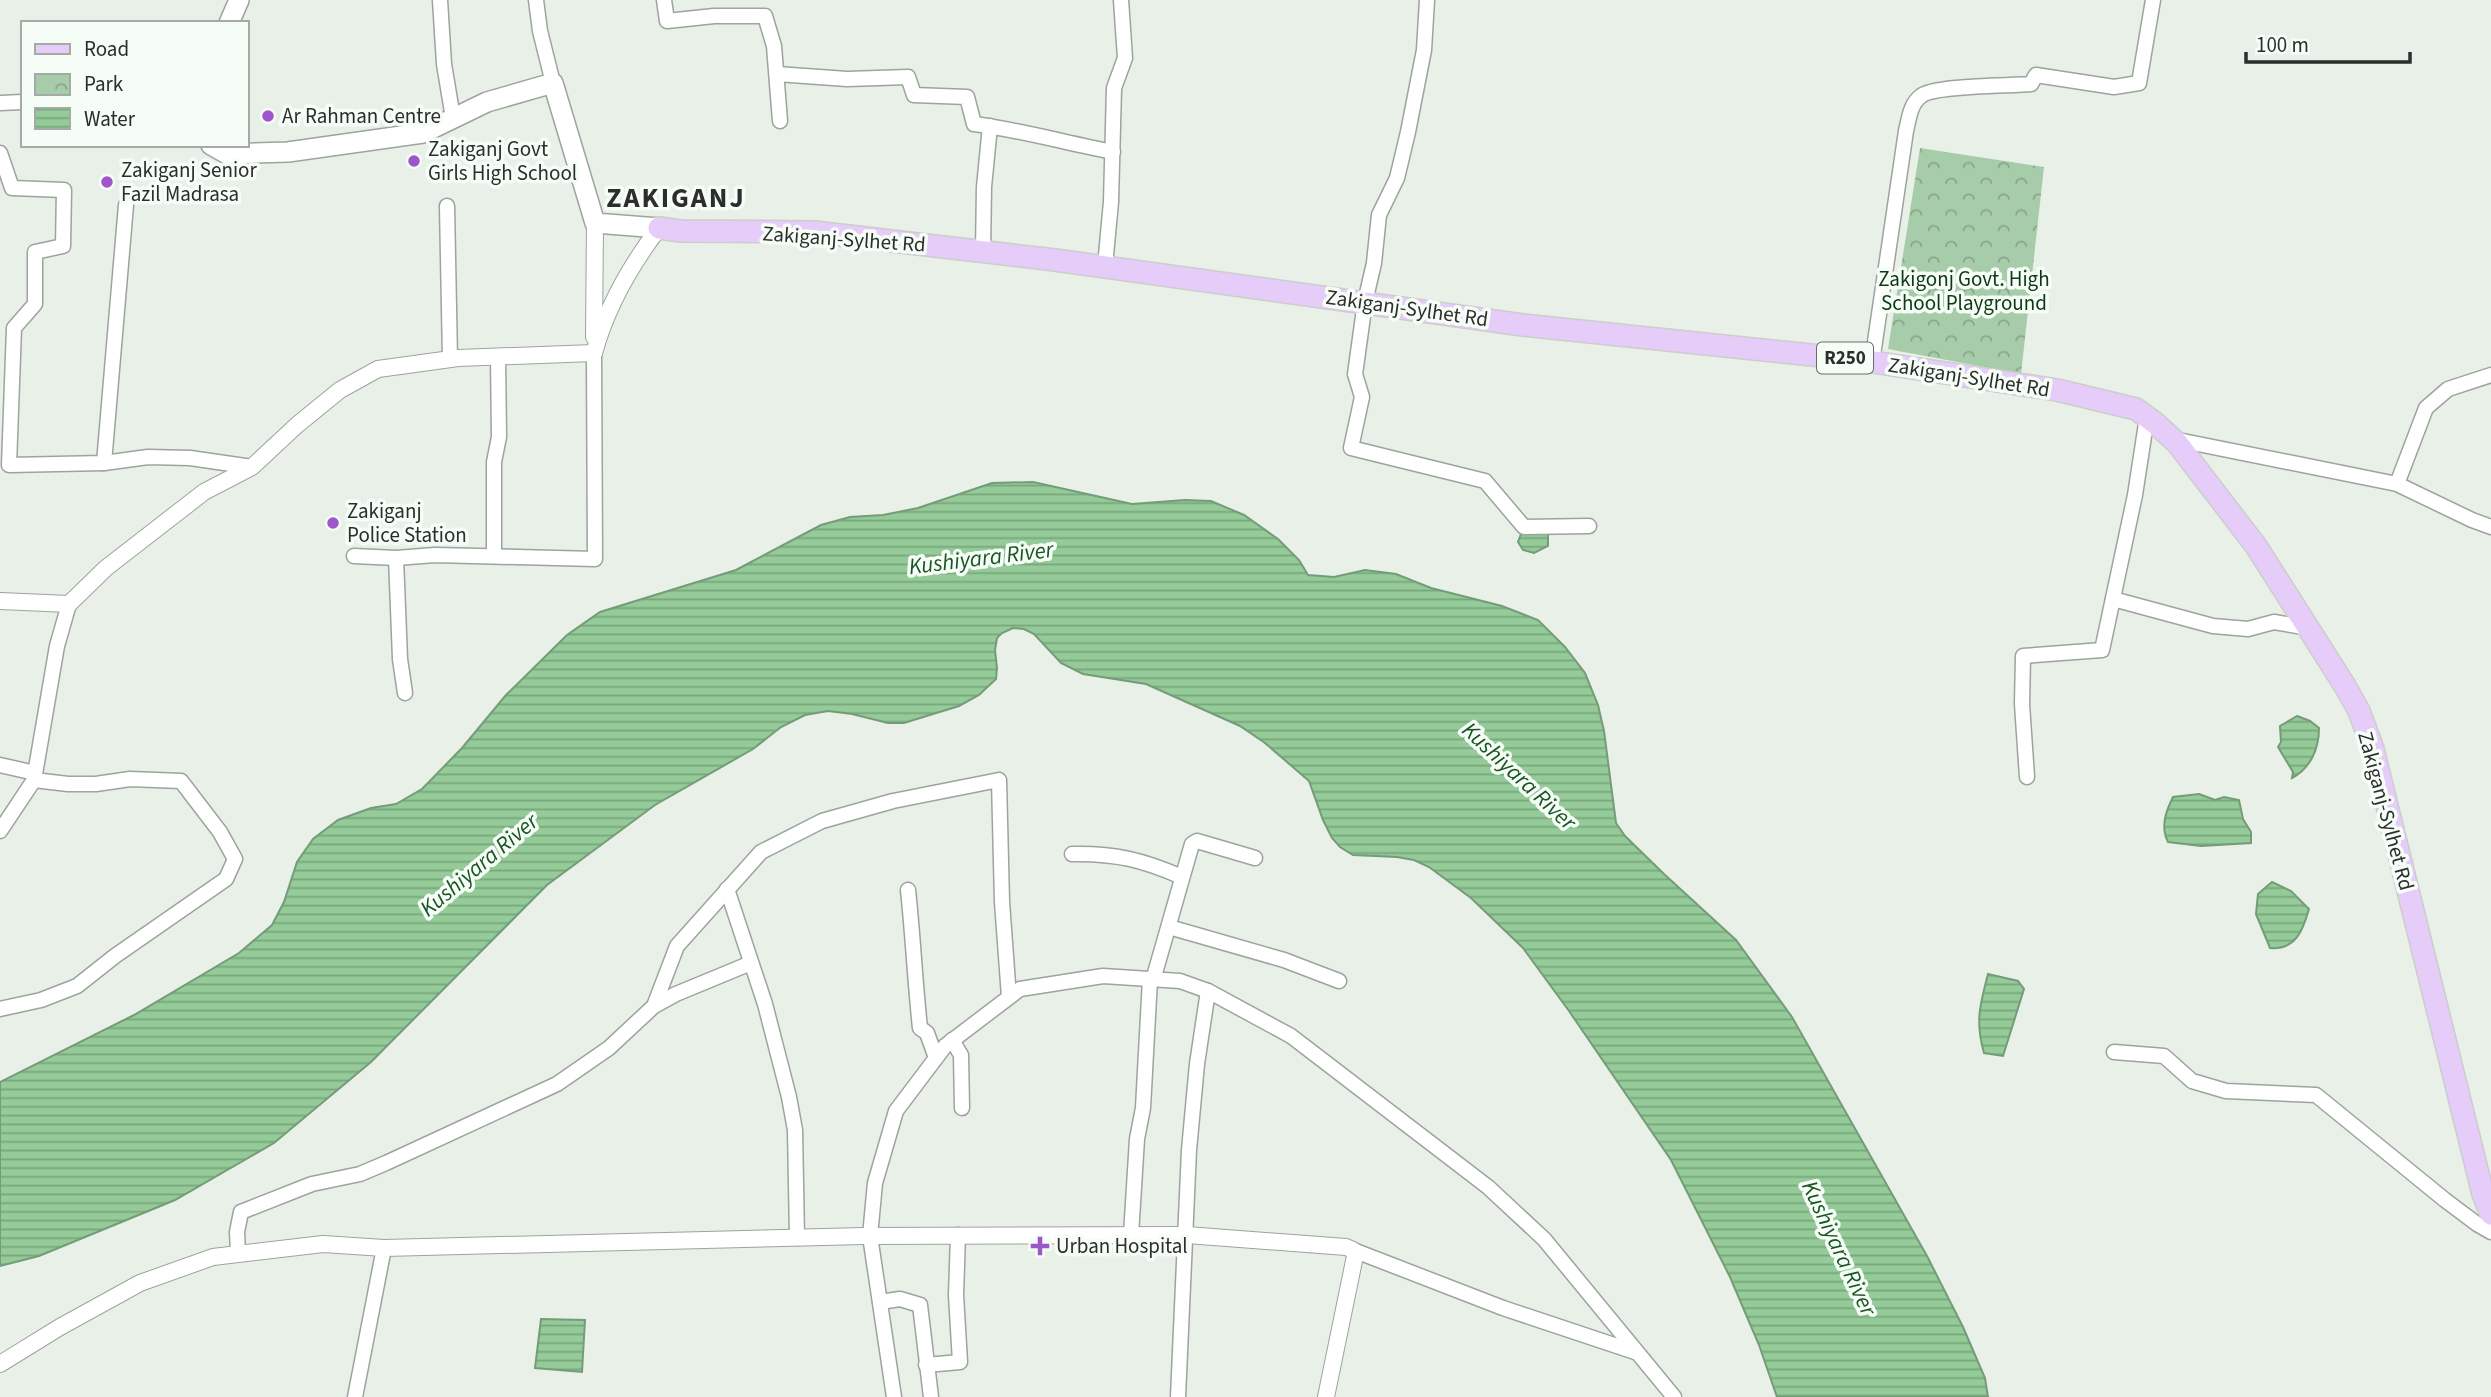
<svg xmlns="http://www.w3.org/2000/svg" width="2491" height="1397" viewBox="0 0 2491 1397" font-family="'Source Sans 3',sans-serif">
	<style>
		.park { fill: url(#park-crowns) }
		.water { fill: url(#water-rules); stroke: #749c78; stroke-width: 2 }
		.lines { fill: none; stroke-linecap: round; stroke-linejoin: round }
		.minor-casing { stroke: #9ca49d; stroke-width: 17 }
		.tertiary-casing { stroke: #9ca49d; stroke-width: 18 }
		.secondary-casing { stroke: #9ca49d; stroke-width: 22 }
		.primary-casing { stroke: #cccdcc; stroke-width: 24 }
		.minor { stroke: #fff; stroke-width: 14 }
		.tertiary { stroke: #fff; stroke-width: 16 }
		.secondary { stroke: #fff; stroke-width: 19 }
		.primary { stroke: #e6ccf8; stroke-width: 21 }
		.poi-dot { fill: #9e56ca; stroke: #f5fdf6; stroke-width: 2.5 }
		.labels { text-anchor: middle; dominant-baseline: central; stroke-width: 7; stroke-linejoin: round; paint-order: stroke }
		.shield { fill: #f5fdf6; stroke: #686c69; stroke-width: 2 }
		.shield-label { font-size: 19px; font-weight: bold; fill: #2b2e2c }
		.poi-label { font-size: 21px; fill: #2b2e2c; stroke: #f5fdf6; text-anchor: start }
		.street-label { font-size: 21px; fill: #2b2e2c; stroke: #f5fdf6 }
		.park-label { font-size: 21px; fill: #0f3716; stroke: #f5fdf6 }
		.water-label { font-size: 23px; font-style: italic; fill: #1b5425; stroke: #f5fdf6 }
		.district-label { font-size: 28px; font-weight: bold; letter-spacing: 2px; fill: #2b2e2c; stroke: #f5fdf6 }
	</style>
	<defs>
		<pattern id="park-crowns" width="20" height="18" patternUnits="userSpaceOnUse" patternTransform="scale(1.75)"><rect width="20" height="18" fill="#a7cca9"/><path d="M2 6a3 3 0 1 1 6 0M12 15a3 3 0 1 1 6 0" fill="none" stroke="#88a68a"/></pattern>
		<pattern id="water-rules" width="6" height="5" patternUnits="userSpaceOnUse" patternTransform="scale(1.75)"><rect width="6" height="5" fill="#94cb98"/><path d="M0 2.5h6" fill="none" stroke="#79a57c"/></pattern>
	</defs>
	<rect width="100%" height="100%" fill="#e8f0e8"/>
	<path class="park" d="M1920,148L2044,167L2021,374L1888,349Z"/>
	<g class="water">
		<path d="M1033,482L1132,504L1185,500L1211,501L1244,515L1278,539L1299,560L1308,575L1334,577L1365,570L1396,574L1431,588L1502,606L1538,620L1565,647L1585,673L1598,705L1604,731L1616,823L1625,836L1664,874L1736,940L1792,1017L1927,1256L1963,1327L1985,1378L1988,1397H1777L1759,1345L1730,1277L1671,1160L1569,1011L1523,948L1471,898L1429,867L1414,860L1397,857L1353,855L1340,847L1332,838L1323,820L1309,781L1265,743L1240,726L1146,684L1083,674L1061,663L1034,634L1024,629L1013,628L1002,633L997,638L995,650L997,668L996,679L979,695L959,706L904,723H888L852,714L828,711L805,715L781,727L753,749L655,805L547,885L371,1062L274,1143L175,1200L39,1256L0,1266V1082L134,1015L239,953L272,925L284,902L297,862L313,839L338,820L371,808L396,804L422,789L462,748L506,695L567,635L600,612L736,570L821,525L850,517L883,515L918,508L992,483Z"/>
		<path d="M1521,534H1548V546L1534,553L1523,550L1518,542Z"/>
		<path d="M2297,716L2310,721L2319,728C2319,748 2311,768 2292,778L2293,772L2278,747L2281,742L2280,726Z"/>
		<path d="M2199,794L2215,800L2224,797L2239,800L2243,819L2251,832V843L2201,846L2168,842C2160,827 2166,811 2173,797Z"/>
		<path d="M2272,882L2291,891L2309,909C2303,930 2296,950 2270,948L2256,914L2258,894Z"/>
		<path d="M1988,974L2018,981L2024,989L2003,1056L1984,1053C1975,1021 1980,1005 1988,974Z"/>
		<path d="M541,1319L585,1320L582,1372L535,1368Z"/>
	</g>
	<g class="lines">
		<defs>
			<g id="minor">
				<path d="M440,0L444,64L453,118"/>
				<path d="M536,0L540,31L553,83"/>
				<path d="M664,0L667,21L714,16H765L774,46L780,121"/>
				<path d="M1427,0L1424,50L1408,132L1397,178L1379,215L1374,263L1365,302L1355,374L1362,397L1351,448L1485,481L1524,527L1589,526"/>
				<path d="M777,74L847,79L908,77L914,95L967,97L974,124C1021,130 1066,143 1113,152"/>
				<path d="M0,103L23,102"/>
				<path d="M0,153L12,188L64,190L63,246L35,252V304L14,328L9,465L104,463L148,457L190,458L252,467"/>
				<path d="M447,206L450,359"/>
				<path d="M983,251L984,187L990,126"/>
				<path d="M1105,266L1111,202L1114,88L1125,58L1121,0"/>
				<path d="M1872,362L1906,131C1909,119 1910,104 1921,96C1934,85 2009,86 2031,84L2036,75L2114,87L2139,83L2153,0"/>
				<path d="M2173,439L2397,484L2426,408L2448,389L2491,375"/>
				<path d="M104,463L126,205"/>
				<path d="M2397,484L2472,520L2491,527"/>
				<path d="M354,556L396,558L435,555L595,559L594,353"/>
				<path d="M494,556V462L499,437L498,357"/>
				<path d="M396,558L400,659L405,693"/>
				<path d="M2113,599L2213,626L2248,629L2274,622L2309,628"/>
				<path d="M0,765L35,773"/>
				<path d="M2027,777L2022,704L2023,656L2102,650L2135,495L2147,417"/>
				<path d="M0,831L34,780L57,646L69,604"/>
				<path d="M1072,854C1115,853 1143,860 1182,877"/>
				<path d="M727,889L765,1004L789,1097L795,1130L797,1238"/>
				<path d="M908,890C913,936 915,982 920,1028L927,1033L936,1058"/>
				<path d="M1169,927L1284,960L1339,981"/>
				<path d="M1153,980L1192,844L1197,841L1255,858"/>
				<path d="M654,1006L676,994L751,963"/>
				<path d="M0,1009L41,1000L77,986L115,956L226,879L235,859L220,832L181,781L130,779L96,784H68L34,780"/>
				<path d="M952,1040L961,1055L962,1108"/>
				<path d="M2114,1052L2164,1056L2192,1081L2226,1091L2316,1095L2445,1200L2477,1224L2491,1232"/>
				<path d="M1131,1235L1137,1139L1143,1108L1150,979"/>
				<path d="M1353,1250L1503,1308L1635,1352"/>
				<path d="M238,1254L237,1232L241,1212L312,1184L360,1174L386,1163L557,1084L609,1048L654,1006L677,946L761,852L822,821L893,801L999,780L1002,902L1009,997"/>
				<path d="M880,1302L900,1299L920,1305L931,1397"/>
				<path d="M926,1365L960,1362L956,1295L958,1235"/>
				<path d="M355,1397L384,1248"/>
				<path d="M894,1397L870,1236L875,1183L896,1111L945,1046L1020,989L1103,976L1180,981L1208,991L1291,1036L1488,1187L1544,1239L1674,1397"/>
				<path d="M1178,1397L1189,1150L1197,1064L1208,991"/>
			</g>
			<g id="tertiary">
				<path d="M594,337L595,223"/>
				<path d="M594,353C607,306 630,266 659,228"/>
				<path d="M0,601L69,604L106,568L204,492L252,467L297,425L340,390L378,369L458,358L594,353"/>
				<path d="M0,1364L60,1327L140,1283L213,1257L323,1244L384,1248L864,1236L1187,1235L1346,1247L1353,1250L1355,1256L1326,1397"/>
			</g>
			<g id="secondary">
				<path d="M229,23L239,0"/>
				<path d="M211,145L227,154L288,152L423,133L487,102L553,83L595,223L659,228"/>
			</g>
			<path id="primary" d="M659,228L681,231L814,232L1055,260L1523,325L1860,360L2057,390L2136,409L2155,423L2177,443L2256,546L2345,686L2359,711L2373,749L2483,1194L2491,1214"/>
		</defs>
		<use href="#minor" class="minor-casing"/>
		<use href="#tertiary" class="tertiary-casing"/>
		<use href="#secondary" class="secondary-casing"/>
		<use href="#primary" class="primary-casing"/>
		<use href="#minor" class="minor"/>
		<use href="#tertiary" class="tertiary"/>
		<use href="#secondary" class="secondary"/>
		<use href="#primary" class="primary"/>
	</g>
	<g class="poi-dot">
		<circle cx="268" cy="116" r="7"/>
		<circle cx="414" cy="161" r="7"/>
		<circle cx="107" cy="182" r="7"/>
		<circle cx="333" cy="523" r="7"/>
		<path d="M1036.5 1235.5h7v7h7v7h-7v7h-7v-7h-7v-7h7z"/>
	</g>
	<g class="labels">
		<rect class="shield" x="1817" y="342.5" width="56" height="31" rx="5"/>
		<g class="shield-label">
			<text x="1845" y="358">R250</text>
		</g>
		<g class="poi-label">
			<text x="282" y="116">Ar Rahman Centre</text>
			<text x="428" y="149">Zakiganj Govt<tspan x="428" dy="24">Girls High School</tspan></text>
			<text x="121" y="170">Zakiganj Senior<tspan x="121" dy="24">Fazil Madrasa</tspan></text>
			<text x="347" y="511">Zakiganj<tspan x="347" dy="24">Police Station</tspan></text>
			<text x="1056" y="1246">Urban Hospital</text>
		</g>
		<g class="street-label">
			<text transform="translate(844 239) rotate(4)">Zakiganj-Sylhet Rd</text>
			<text transform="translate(1407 308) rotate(8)">Zakiganj-Sylhet Rd</text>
			<text transform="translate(1969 377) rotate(9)">Zakiganj-Sylhet Rd</text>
			<text transform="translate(2386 811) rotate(75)">Zakiganj-Sylhet Rd</text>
		</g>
		<g class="park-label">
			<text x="1964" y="279">Zakigonj Govt. High<tspan x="1964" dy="24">School Playground</tspan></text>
		</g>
		<g class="water-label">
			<text transform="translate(981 558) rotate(-7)">Kushiyara River</text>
			<text transform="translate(1519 776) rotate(43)">Kushiyara River</text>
			<text transform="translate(479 865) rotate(-40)">Kushiyara River</text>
			<text transform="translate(1839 1248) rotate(65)">Kushiyara River</text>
		</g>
		<g class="district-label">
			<text x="676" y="198">ZAKIGANJ</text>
		</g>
	</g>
	<rect x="21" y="21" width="228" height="126" fill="#f5fdf6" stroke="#a4aaa5" stroke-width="2"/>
	<rect x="35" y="44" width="35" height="10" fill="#e6ccf8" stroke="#a4aaa5" stroke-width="2"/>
	<text x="84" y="56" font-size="21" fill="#2b2e2c">Road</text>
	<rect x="35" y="74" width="35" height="21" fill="url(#park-crowns)" stroke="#a4aaa5" stroke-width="2"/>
	<text x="84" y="91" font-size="21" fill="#2b2e2c">Park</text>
	<rect x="35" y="108" width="35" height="21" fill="url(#water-rules)" stroke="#a4aaa5" stroke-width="2"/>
	<text x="84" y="126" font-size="21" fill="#2b2e2c">Water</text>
	<path d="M2246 52v10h164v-10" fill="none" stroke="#2b2e2c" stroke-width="3.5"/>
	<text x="2256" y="52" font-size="21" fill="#2b2e2c" stroke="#f5fdf6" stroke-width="5" paint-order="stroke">100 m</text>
</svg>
